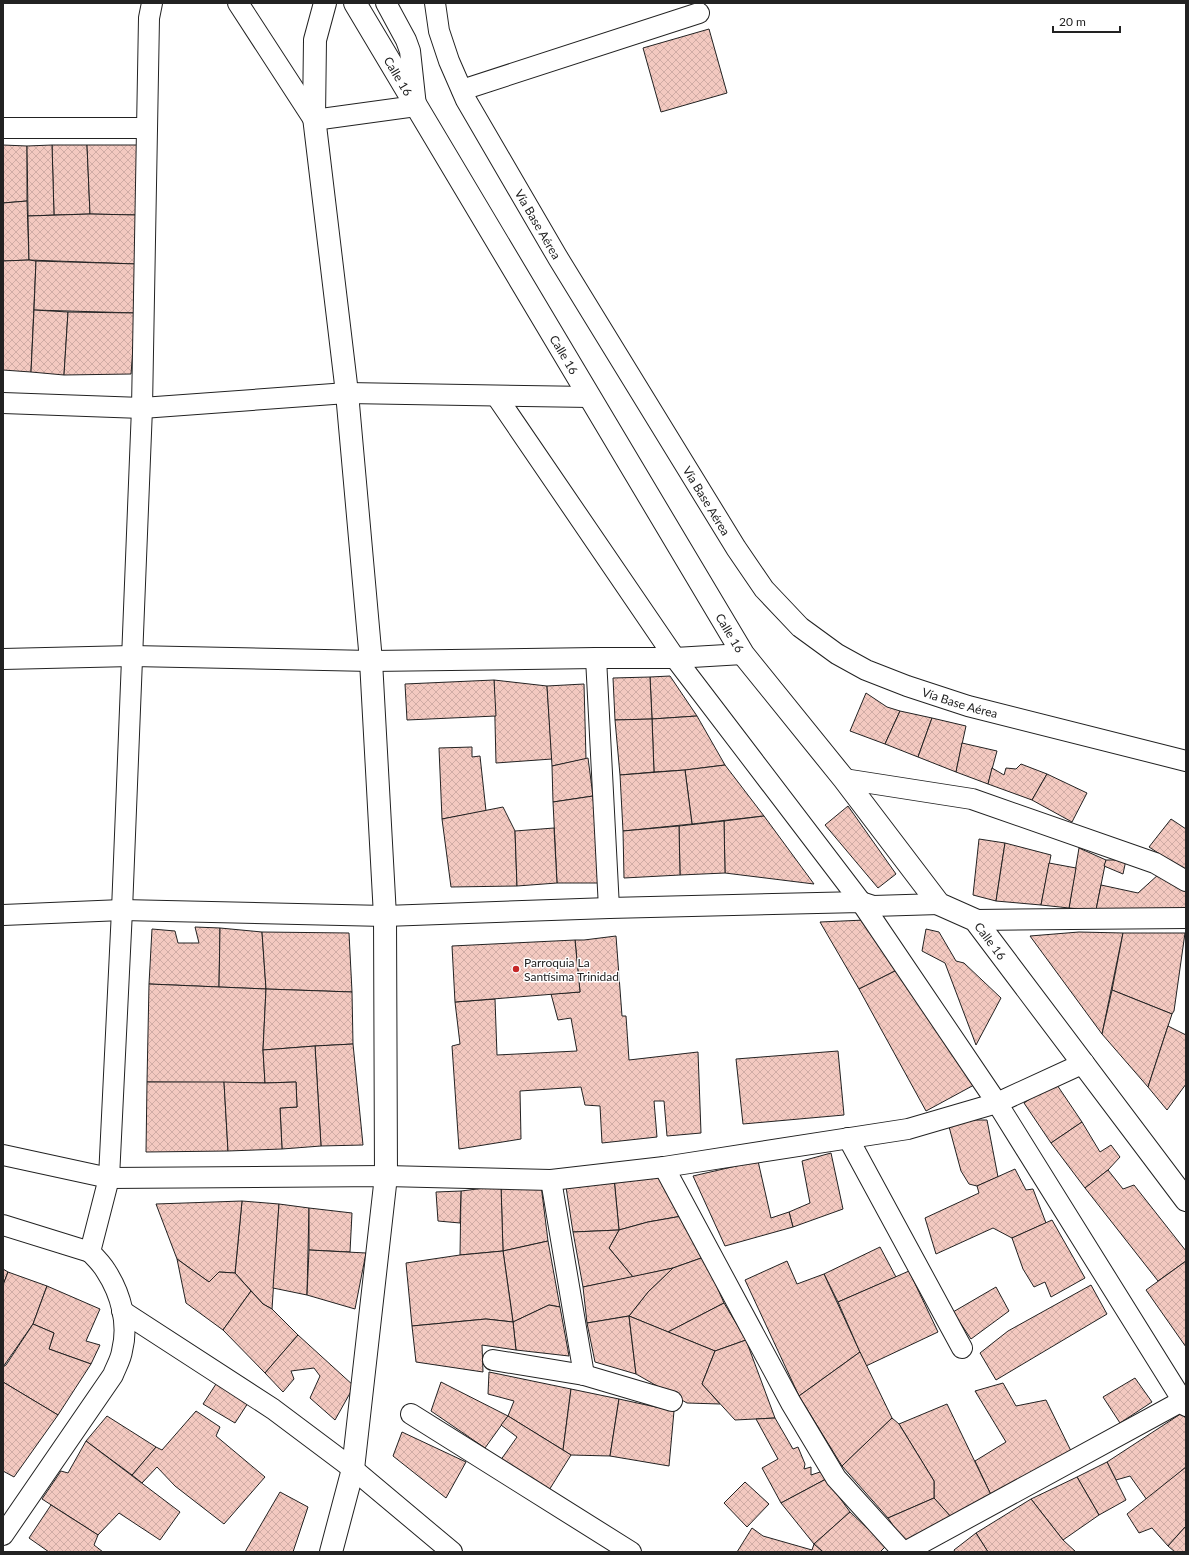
<svg xmlns="http://www.w3.org/2000/svg" width="1189" height="1555" viewBox="0 0 1189 1555" font-family="Lato,sans-serif">
	<style>
		.building { fill: url(#building-cross-hatch); stroke: #222 }
		.lines { fill: none; stroke-linecap: round; stroke-linejoin: round }
		.street-casing { stroke: #222; stroke-width: 22 }
		.secondary-casing { stroke: #222; stroke-width: 24 }
		.primary-casing { stroke: #222; stroke-width: 24 }
		.street { stroke: #fff; stroke-width: 20 }
		.secondary { stroke: #fff; stroke-width: 22 }
		.primary { stroke: #fff; stroke-width: 22 }
		.poi-dot { fill: #c62828; stroke: #fff; stroke-width: 1.5 }
		.labels { text-anchor: middle; dominant-baseline: central; stroke-width: 3; stroke-linejoin: round; paint-order: stroke }
		.street-label { font-size: 12px; fill: #222; stroke: #fff }
		.poi-label { font-size: 12px; fill: #222; stroke: #fff; text-anchor: start }
	</style>
	<defs>
		<pattern id="building-cross-hatch" width="8" height="8" patternUnits="userSpaceOnUse"><rect width="8" height="8" fill="#f3c9c0"/><path d="M0 0l8 8M0 8l8-8" fill="none" stroke="#d0aca5"/></pattern>
	</defs>
	<rect width="100%" height="100%" fill="#fff"/>
	<g class="building">
		<path d="M709,29L727,93L661,112L643,48Z"/>
		<path d="M3,145L27,146V201L3,203Z"/>
		<path d="M52,145H87L90,214L54,215Z"/>
		<path d="M52,145L54,215L28,216L27,146Z"/>
		<path d="M87,145H137L136,215L90,214Z"/>
		<path d="M27,201L29,260L3,261V203Z"/>
		<path d="M90,214L136,215L137,264L29,260L28,216Z"/>
		<path d="M29,260L36,261L31,372L3,370V261Z"/>
		<path d="M36,261L137,264L136,313L34,310Z"/>
		<path d="M34,310L68,312L64,375L31,372Z"/>
		<path d="M68,312L136,313L131,374L64,375Z"/>
		<path d="M670,676L697,716L652,719L650,677Z"/>
		<path d="M650,677L652,719L615,720L613,678Z"/>
		<path d="M494,680L547,686L552,759L496,763Z"/>
		<path d="M494,680L496,716L407,720L405,684Z"/>
		<path d="M584,684L586,759L552,766L547,686Z"/>
		<path d="M866,693L887,707L900,711L885,744L850,731Z"/>
		<path d="M900,711L932,718L918,757L885,744Z"/>
		<path d="M697,716L725,765L685,770L654,772L652,719Z"/>
		<path d="M932,718L966,726L956,772L918,757Z"/>
		<path d="M652,719L654,772L620,775L615,720Z"/>
		<path d="M962,743L997,751L988,784L956,772Z"/>
		<path d="M472,747V757L480,756L486,811L442,819L439,748Z"/>
		<path d="M588,758L593,796L553,802L552,766Z"/>
		<path d="M1021,764L1047,774L1032,800L988,784L992,768L1004,775L1006,768L1016,769Z"/>
		<path d="M725,765L764,816L692,824L685,770Z"/>
		<path d="M685,770L692,824L623,831L620,775Z"/>
		<path d="M1047,774L1087,793L1072,822L1032,800Z"/>
		<path d="M593,796L600,883H557L553,802Z"/>
		<path d="M848,806L896,874L878,888L825,825Z"/>
		<path d="M503,807L515,831L517,886L451,887L442,819Z"/>
		<path d="M764,816L814,884L725,873L724,821Z"/>
		<path d="M1171,819L1186,829V871L1149,847Z"/>
		<path d="M724,821L725,873L680,875L679,826Z"/>
		<path d="M679,826L680,875L624,878L623,831Z"/>
		<path d="M554,828L557,883L517,886L515,831Z"/>
		<path d="M979,839L1005,843L996,901L973,895Z"/>
		<path d="M1005,843L1051,855L1041,905L996,901Z"/>
		<path d="M1079,848L1106,860L1096,910L1069,908Z"/>
		<path d="M1106,860H1126L1123,874L1104,866Z"/>
		<path d="M1049,863L1076,868L1069,908L1041,905Z"/>
		<path d="M1159,874L1186,890V910H1096L1101,885L1138,893Z"/>
		<path d="M865,920L897,970L859,989L820,922Z"/>
		<path d="M195,927L220,928L219,987L149,984L152,929L175,931L178,943H199Z"/>
		<path d="M220,928L262,932L266,989L219,987Z"/>
		<path d="M926,929L939,932L956,961L964,963L1001,998L976,1045L945,963L922,951Z"/>
		<path d="M262,932L349,933L352,992L266,989Z"/>
		<path d="M1079,932L1123,933L1102,1034L1030,936Z"/>
		<path d="M1123,933H1185L1174,1011L1172,1014L1112,990Z"/>
		<path d="M616,936L622,1016H626L629,1060L698,1052L701,1133L667,1136L664,1101H654L657,1137L602,1143L600,1106L585,1105L581,1087L520,1091L521,1139L459,1149L452,1046L460,1044L455,1002L495,999L497,1055L577,1051L571,1018L558,1020L551,994L580,992L575,940H584Z"/>
		<path d="M575,940L580,992L455,1002L452,946Z"/>
		<path d="M897,970L974,1085L926,1111L859,989Z"/>
		<path d="M149,984L266,989L263,1050L265,1083L147,1082Z"/>
		<path d="M266,989L352,992L353,1044L315,1046L263,1050Z"/>
		<path d="M1112,990L1172,1014L1148,1087L1102,1034Z"/>
		<path d="M1168,1026L1186,1035V1084L1167,1110L1148,1087Z"/>
		<path d="M353,1044L363,1145L321,1146L315,1046Z"/>
		<path d="M315,1046L321,1146L282,1149L280,1108L297,1107L296,1082L265,1083L263,1050Z"/>
		<path d="M838,1051L844,1115L743,1124L736,1059Z"/>
		<path d="M147,1082H224L228,1151L146,1152Z"/>
		<path d="M224,1082L265,1083L296,1082L297,1107L280,1108L282,1149L228,1151Z"/>
		<path d="M1055,1082L1082,1122L1051,1143L1024,1103Z"/>
		<path d="M974,1120H987L998,1177L977,1186L969,1184L961,1171L948,1123Z"/>
		<path d="M1082,1122L1100,1152L1111,1145L1120,1157L1108,1170L1085,1188L1051,1143Z"/>
		<path d="M831,1153L843,1209L793,1227L789,1212L810,1203L802,1161Z"/>
		<path d="M758,1161L771,1218L789,1212L793,1227L725,1246L693,1176Z"/>
		<path d="M1015,1169L1026,1190L1033,1189L1046,1223L1012,1238L993,1228L936,1254L925,1218L979,1193L977,1186Z"/>
		<path d="M1108,1170L1123,1189L1134,1185L1186,1251V1261L1158,1281L1085,1188Z"/>
		<path d="M657,1173L682,1216L648,1222L619,1230L614,1178Z"/>
		<path d="M614,1178L619,1230L573,1232L566,1187Z"/>
		<path d="M541,1185L548,1241L503,1251L501,1186Z"/>
		<path d="M501,1186L503,1251L460,1255L461,1191Z"/>
		<path d="M461,1191L460,1223L438,1221L436,1192Z"/>
		<path d="M242,1201L279,1204L272,1309L263,1304L235,1273Z"/>
		<path d="M242,1201L235,1273L219,1272L209,1282L177,1259L156,1204Z"/>
		<path d="M279,1204L309,1208L307,1295L273,1288Z"/>
		<path d="M309,1208L352,1213L350,1252L309,1250Z"/>
		<path d="M682,1216L704,1257L673,1268L633,1277L609,1248L619,1230L648,1222Z"/>
		<path d="M1052,1220L1085,1278L1051,1297L1045,1282L1034,1287L1023,1269L1012,1238Z"/>
		<path d="M619,1230L609,1248L633,1277L583,1287L573,1232Z"/>
		<path d="M548,1241L560,1307L549,1305L513,1322L503,1251Z"/>
		<path d="M880,1247L896,1277L838,1302L824,1274Z"/>
		<path d="M309,1250L366,1253L355,1309L307,1295Z"/>
		<path d="M503,1251L513,1322L486,1319L412,1326L406,1263L460,1255Z"/>
		<path d="M704,1257L724,1303L668,1332L629,1316L648,1292L673,1268Z"/>
		<path d="M177,1259L209,1282L219,1272L235,1273L251,1291L223,1330L186,1303Z"/>
		<path d="M787,1261L797,1284L824,1274L860,1352L799,1396L745,1280Z"/>
		<path d="M1186,1261V1347L1146,1290Z"/>
		<path d="M673,1268L648,1292L629,1316L587,1323L583,1287Z"/>
		<path d="M3,1269L8,1272L3,1285Z"/>
		<path d="M909,1271L938,1332L866,1366L838,1302Z"/>
		<path d="M8,1272L47,1286L33,1324L3,1367V1285Z"/>
		<path d="M1091,1285L1107,1314L996,1380L980,1353L1008,1331Z"/>
		<path d="M47,1286L100,1309L86,1341L100,1345L91,1364L49,1349L54,1333L33,1324Z"/>
		<path d="M996,1287L1009,1311L971,1339L953,1312Z"/>
		<path d="M251,1291L263,1304L272,1309L298,1335L265,1373L223,1330Z"/>
		<path d="M724,1303L746,1340L715,1351L668,1332Z"/>
		<path d="M549,1305L560,1307L569,1356L516,1350L513,1322Z"/>
		<path d="M629,1316L636,1374L595,1362L587,1323Z"/>
		<path d="M629,1316L715,1351L702,1384L720,1404L687,1403L636,1374Z"/>
		<path d="M486,1319L513,1322L516,1350L482,1345L483,1372L416,1362L412,1326Z"/>
		<path d="M33,1324L54,1333L49,1349L91,1364L58,1415L3,1382V1367L6,1365Z"/>
		<path d="M298,1335L354,1386L335,1420L310,1398L320,1376L314,1368L291,1371L294,1379L283,1392L265,1373Z"/>
		<path d="M746,1340L775,1418L735,1420L702,1384L715,1351Z"/>
		<path d="M860,1352L892,1418L842,1466L799,1396Z"/>
		<path d="M489,1372L571,1389L563,1450L508,1416L514,1401L488,1394Z"/>
		<path d="M1135,1378L1152,1402L1120,1423L1103,1397Z"/>
		<path d="M3,1382L58,1415L14,1477L3,1471Z"/>
		<path d="M441,1382L508,1416L485,1448L431,1411Z"/>
		<path d="M1003,1383L1016,1406L1046,1400L1072,1453L992,1497L975,1461L1006,1442L975,1391Z"/>
		<path d="M216,1384L248,1403L235,1423L203,1404Z"/>
		<path d="M571,1389L619,1399L610,1456L571,1455L563,1450Z"/>
		<path d="M619,1399L674,1411L669,1466L610,1456Z"/>
		<path d="M947,1404L992,1497L951,1517L934,1498V1481L899,1424Z"/>
		<path d="M196,1411L220,1427L216,1436L265,1477L224,1524L175,1486L157,1467L142,1483L132,1475L156,1447L162,1450Z"/>
		<path d="M1182,1413L1186,1419V1467L1147,1500L1130,1476L1116,1480L1107,1462Z"/>
		<path d="M107,1416L156,1447L132,1475L86,1441Z"/>
		<path d="M508,1416L571,1455L546,1495L500,1461L517,1437L501,1425Z"/>
		<path d="M775,1418L793,1449L798,1447L805,1464L804,1469L811,1467V1475L823,1471L826,1479L781,1503L762,1468L778,1459L756,1419Z"/>
		<path d="M892,1418L899,1424L934,1481V1498L888,1518L842,1466Z"/>
		<path d="M402,1432L466,1462L446,1498L393,1456Z"/>
		<path d="M86,1441L180,1512L160,1540L119,1513L98,1535L42,1499L61,1471L68,1473Z"/>
		<path d="M1107,1462L1126,1500L1099,1515L1077,1477Z"/>
		<path d="M1186,1467V1526L1168,1546L1152,1528L1139,1533L1127,1514Z"/>
		<path d="M1077,1477L1099,1515L1063,1540L1031,1499Z"/>
		<path d="M826,1479L850,1512L814,1544L781,1503Z"/>
		<path d="M745,1482L769,1504L747,1527L724,1503Z"/>
		<path d="M280,1492L308,1507L293,1552H245Z"/>
		<path d="M934,1498L951,1517L906,1544L888,1518Z"/>
		<path d="M1031,1499L1063,1540L1076,1552H988L976,1533Z"/>
		<path d="M51,1505L98,1535L94,1545L103,1552H49L29,1538Z"/>
		<path d="M850,1512L886,1546L880,1552H823L814,1544Z"/>
		<path d="M1186,1526V1552H1175L1168,1546Z"/>
		<path d="M752,1528L763,1536L812,1550L814,1544L823,1552H737Z"/>
		<path d="M976,1533L988,1552H955L954,1550Z"/>
	</g>
	<g class="lines">
		<defs>
			<g id="street">
				<path d="M238,3L314,120L416,106L410,51L406,40L386,3"/>
				<path id="s1" d="M435,3L439,31L449,61L466,100L558,258L736,548L764,589L800,627L837,654L866,670L907,686L968,706L1186,761"/>
				<path d="M462,90L699,13"/>
				<path d="M3,128H147"/>
				<path d="M497,397L675,658L861,902L997,1103L1186,1406"/>
				<path d="M3,403L142,408L347,393L590,397"/>
				<path d="M596,658L609,908"/>
				<path d="M3,659L132,656L371,661L596,658H675L743,654"/>
				<path d="M844,779L972,799L1155,863L1186,881"/>
				<path d="M3,915L122,910L385,916L609,908L861,902L873,906L939,904"/>
				<path d="M975,920L1186,918"/>
				<path d="M848,1138L962,1348"/>
				<path d="M3,1155L109,1178L386,1176L551,1180L664,1167L908,1129L997,1103L1084,1063"/>
				<path d="M664,1167L791,1403L836,1478L903,1552"/>
				<path d="M551,1180L584,1375"/>
				<path d="M3,1225L90,1252"/>
				<path d="M122,1311L273,1409L353,1469L452,1552"/>
				<path d="M493,1360L584,1375L672,1401"/>
				<path d="M411,1414L631,1552"/>
				<path d="M3,1535L113,1375C116,1367 121,1359 122,1351C129,1324 121,1294 106,1271C102,1264 96,1258 90,1252L109,1178L122,910L142,408L149,18L152,3"/>
				<path d="M905,1552L1182,1401"/>
			</g>
			<path id="secondary" d="M325,3L315,40L314,117L347,393L371,661L385,916L386,1176L353,1469L331,1552"/>
			<g id="primary">
				<path id="s2" d="M355,3L743,654L844,779L939,904L975,920L1186,1200"/>
			</g>
		</defs>
		<use href="#street" class="street-casing"/>
		<use href="#secondary" class="secondary-casing"/>
		<use href="#primary" class="primary-casing"/>
		<use href="#street" class="street"/>
		<use href="#secondary" class="secondary"/>
		<use href="#primary" class="primary"/>
	</g>
	<circle class="poi-dot" cx="516" cy="969" r="4"/>
	<g class="labels">
		<g class="street-label">
			<text stroke="none"><textPath href="#s2" startOffset="85">Calle 16</textPath></text>
			<text stroke="none"><textPath href="#s1" startOffset="246">Vía Base Aérea</textPath></text>
			<text stroke="none"><textPath href="#s2" startOffset="409">Calle 16</textPath></text>
			<text stroke="none"><textPath href="#s1" startOffset="570">Vía Base Aérea</textPath></text>
			<text stroke="none"><textPath href="#s2" startOffset="733">Calle 16</textPath></text>
			<text stroke="none"><textPath href="#s1" startOffset="906">Vía Base Aérea</textPath></text>
			<text stroke="none"><textPath href="#s2" startOffset="1141">Calle 16</textPath></text>
		</g>
		<g class="poi-label">
			<text x="524" y="962">Parroquia La<tspan x="524" dy="14">Santísima Trinidad</tspan></text>
		</g>
	</g>
	<rect width="1189" height="1555" fill="none" stroke="#222222" stroke-width="8"/>
	<path d="M1053 26v6h67v-6" fill="none" stroke="#222222" stroke-width="2"/>
	<text x="1059" y="26" font-size="12" fill="#222222" stroke="#ffffff" stroke-width="3" paint-order="stroke">20 m</text>
</svg>
